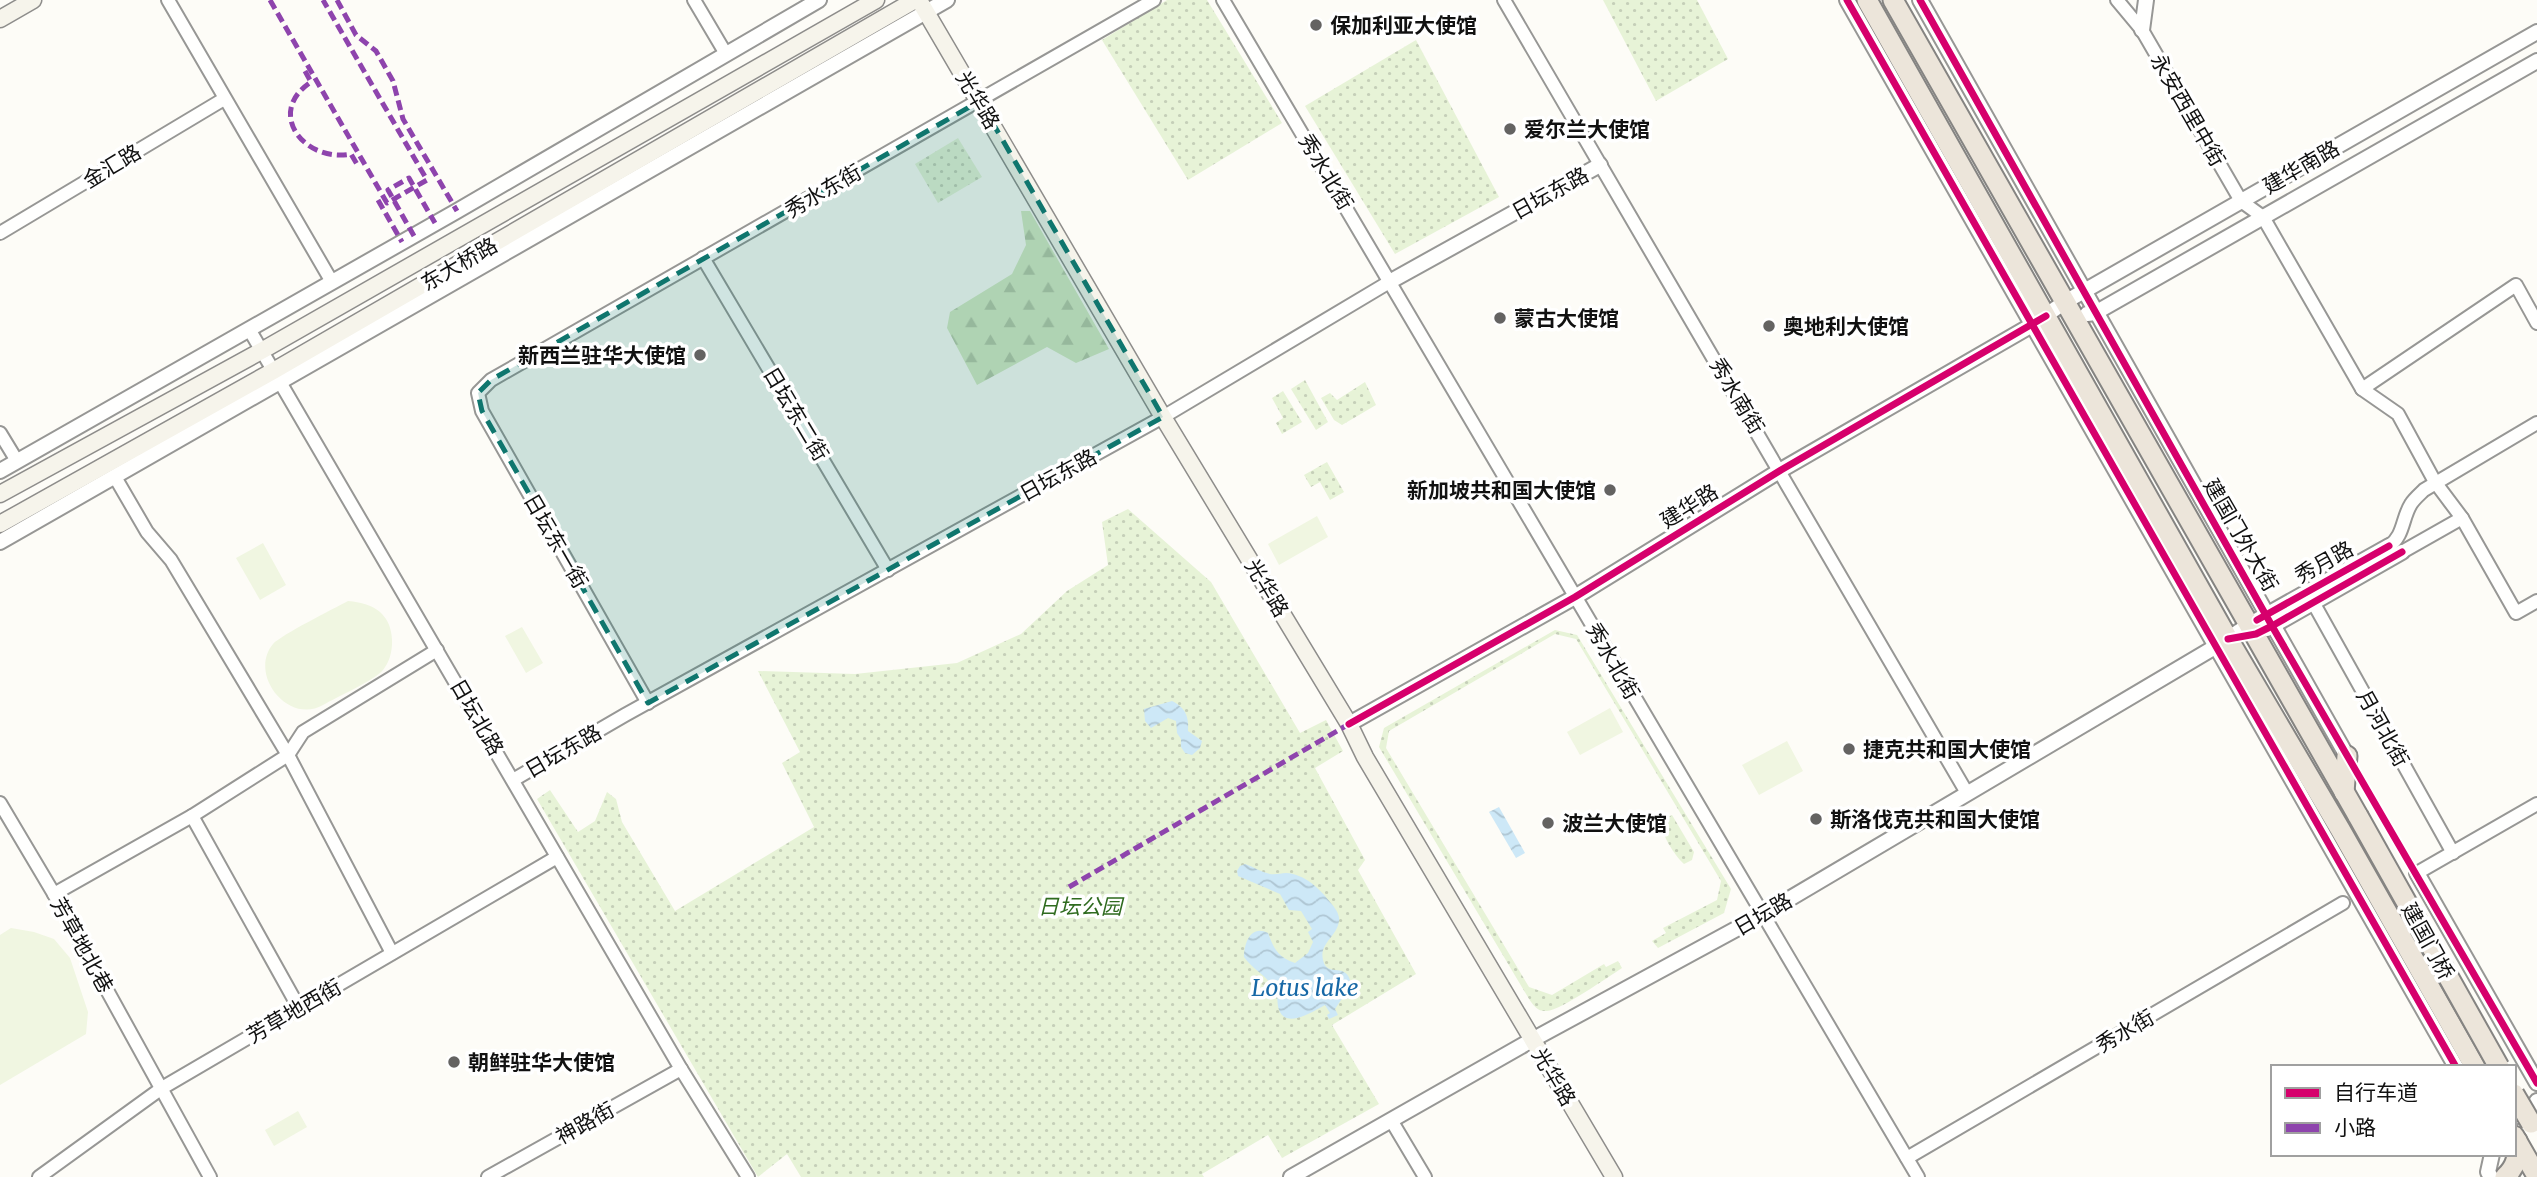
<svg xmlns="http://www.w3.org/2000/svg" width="2537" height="1177" viewBox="0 0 2537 1177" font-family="Merriweather,'Noto Sans SC',serif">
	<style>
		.green { fill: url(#green-dots) }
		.forest { fill: url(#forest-firs) }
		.pitch { fill: #f0f6e1 }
		.water { fill: url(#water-waves) }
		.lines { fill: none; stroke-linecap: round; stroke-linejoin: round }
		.minor-casing { stroke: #979795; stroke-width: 16 }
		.tertiary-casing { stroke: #979795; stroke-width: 18 }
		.secondary-casing { stroke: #8e8d8b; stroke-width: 19 }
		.trunk-casing { stroke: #858482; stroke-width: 23 }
		.minor { stroke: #fffffe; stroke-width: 12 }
		.tertiary { stroke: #fffffe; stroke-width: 14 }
		.secondary { stroke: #f6f4eb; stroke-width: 16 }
		.trunk { stroke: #ece5da; stroke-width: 19 }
		.trunk-bridge-casing { stroke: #858482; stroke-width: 23; stroke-linecap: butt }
		.trunk-bridge { stroke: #ece5da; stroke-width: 19 }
		.quiet { stroke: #8e44ad; stroke-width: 5; stroke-dasharray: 10 5; stroke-linecap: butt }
		.cycleway-casing { stroke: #fff; stroke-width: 11 }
		.cycleway { stroke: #d6006c; stroke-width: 7 }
		.marked { fill: #0f766e; fill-opacity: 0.2; stroke: #0f766e; stroke-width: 5; stroke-dasharray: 14 9; stroke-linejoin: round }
		.poi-dot { fill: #646362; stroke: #fff; stroke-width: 2.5 }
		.labels { text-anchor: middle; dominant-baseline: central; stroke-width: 7; stroke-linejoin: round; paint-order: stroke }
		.poi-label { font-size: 21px; font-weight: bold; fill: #111; stroke: #fff; text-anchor: start }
		.street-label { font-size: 21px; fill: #111; stroke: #fff }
		.park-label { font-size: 21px; font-style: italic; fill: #2f6b1f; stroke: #fff }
		.water-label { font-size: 23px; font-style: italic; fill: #1768a6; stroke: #fff }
	</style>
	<defs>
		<pattern id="green-dots" width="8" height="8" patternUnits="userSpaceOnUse" patternTransform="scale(1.75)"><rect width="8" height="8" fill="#e7f3d7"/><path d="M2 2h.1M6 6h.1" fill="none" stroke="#c5cfb8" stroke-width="1.8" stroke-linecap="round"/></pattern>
		<pattern id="forest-firs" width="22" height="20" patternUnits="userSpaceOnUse" patternTransform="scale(1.75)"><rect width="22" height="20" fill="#d8eac5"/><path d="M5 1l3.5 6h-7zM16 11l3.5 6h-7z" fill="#b8c8a8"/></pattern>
		<pattern id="water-waves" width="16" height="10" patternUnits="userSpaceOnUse" patternTransform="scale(1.75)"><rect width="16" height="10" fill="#cde8f7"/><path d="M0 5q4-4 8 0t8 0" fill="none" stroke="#afc6d3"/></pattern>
	</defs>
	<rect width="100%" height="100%" fill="#fdfcf7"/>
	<g class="green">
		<path d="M1167,0H1207L1282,123L1188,180L1102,40Z"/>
		<path d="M1603,0H1697L1728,59L1656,101Z"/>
		<path d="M1416,40L1499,197L1395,254L1305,106Z"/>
		<path d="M958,138L982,177L938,203L915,164Z"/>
		<path d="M1305,380L1328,422L1316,430L1291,389Z"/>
		<path d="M1365,382L1376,405L1342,425L1334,420L1321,398L1330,393L1337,400Z"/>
		<path d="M1283,391L1302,422L1282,434L1276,423L1283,418L1272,398Z"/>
		<path d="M1327,462L1344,492L1330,500L1320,482L1311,487L1304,475Z"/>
		<path d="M1128,509L1211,582L1300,733L1326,720L1343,751L1315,768L1365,860L1358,870L1416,974L1332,1025L1379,1104L1282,1158L1268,1135L1202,1174L1204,1177H801L787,1154L758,1177L537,799L550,790L578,832L595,821L607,792L616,799L622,822L675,911L814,827L782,763L800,752L758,671L855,674L957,663L1021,634L1067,591L1108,565L1102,522Z"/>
		<path d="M1555,630L1577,635L1731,889L1724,913L1658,948L1652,941L1666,933L1663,928L1717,900L1721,881L1576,639L1555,634L1389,731L1386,748L1529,987L1552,995L1604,964L1606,967L1618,961L1622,968C1608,977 1561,1010 1547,1011C1538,1012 1534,1006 1529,999L1379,747L1384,728Z"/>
		<path d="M1672,815L1694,852L1692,860L1684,864C1674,855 1662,835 1660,821Z"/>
	</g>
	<path class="forest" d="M1021,211H1030L1109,349L1076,363L1047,347L977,385L947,328L950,312L1012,274L1026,245Z"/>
	<g class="pitch">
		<path d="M1317,516L1328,537L1279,565L1268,544Z"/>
		<path d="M263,543L286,585L260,600L236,558Z"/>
		<path d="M348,601C361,602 378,606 386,619C395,633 394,657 383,670C375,680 337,697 323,705C288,725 248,674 273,644C281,635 333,609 348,601Z"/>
		<path d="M522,627L543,663L526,673L505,636Z"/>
		<path d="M1610,708L1623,732L1580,755L1567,732Z"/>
		<path d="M1787,741L1803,771L1759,795L1742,765Z"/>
		<path d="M11,928L34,932L54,939L70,958L88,1012L86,1034L0,1085V935Z"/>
		<path d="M298,1111L307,1127L274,1146L265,1130Z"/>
	</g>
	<g class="water">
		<path d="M1172,701C1186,708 1189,717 1188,731L1202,741L1200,748L1192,755L1185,753L1181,747V739L1177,733L1176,721L1168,718L1151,728L1145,721L1144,709Z"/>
		<path d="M1499,807L1525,853L1516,858L1489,812Z"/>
		<path d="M1245,864C1254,867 1261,872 1270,874C1276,875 1281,873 1286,873C1305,874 1320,889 1330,902C1335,908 1340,914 1339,921C1337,937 1319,943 1323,960C1327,979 1348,960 1351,985L1335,1009L1338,1015L1329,1019L1327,1015L1330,1013L1325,1005C1314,1011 1288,1028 1280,1012C1276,1005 1279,997 1275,990C1268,976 1252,969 1244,957C1244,943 1251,924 1268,933C1274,949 1278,957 1295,963L1308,953L1313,942L1308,932L1312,929L1301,911L1289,910L1280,894L1238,876L1237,871L1240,866Z"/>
	</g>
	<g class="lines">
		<defs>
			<g id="minor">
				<path d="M168,0L332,282"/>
				<path d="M694,0L726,54"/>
				<path d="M1223,0L1918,1177"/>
				<path d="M1504,0L1967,793"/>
				<path d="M2117,0L2142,30L2241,201L2263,217L2362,389L2398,414L2435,482L2462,518L2516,613L2537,601"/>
				<path d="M0,233L224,99"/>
				<path d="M703,258L888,570"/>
				<path d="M249,329L681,1069L748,1177"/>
				<path d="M2362,389L2516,285L2537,323"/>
				<path d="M0,433L17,461"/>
				<path d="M115,477L147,532L171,560L288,755L392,953"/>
				<path d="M2389,546C2404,536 2402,518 2411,504C2414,499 2420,494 2424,490L2537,423"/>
				<path d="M2402,552L2462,518"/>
				<path d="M2314,604L2453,853"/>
				<path d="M648,703L482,411L478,393L491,380L1154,0"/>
				<path d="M513,780L625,715L1163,417L1391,281"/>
				<path d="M0,803L54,894L210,1177"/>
				<path d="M192,816L299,1008"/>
				<path d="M2417,873L2537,804"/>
				<path d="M54,894L192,816L288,755L303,732L437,650"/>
				<path d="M1391,1120L1425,1177"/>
				<path d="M1907,1158L2343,903"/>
				<path d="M39,1177L162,1088L557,857"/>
				<path d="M488,1177L681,1069"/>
			</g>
			<g id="tertiary">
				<path d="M1847,0L2456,1067"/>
				<path d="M1920,0L2347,756"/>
				<path d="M2142,30L2146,0"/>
				<path d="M1391,281L1600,165"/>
				<path d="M2087,314L2095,313L2537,61"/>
				<path d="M0,471L457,211L819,0"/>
				<path d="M0,542L947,0"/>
				<path d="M2267,629L2402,552"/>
				<path d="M1349,724L1575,597L1781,470L2032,325L2065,302L2537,32"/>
				<path d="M2417,873L2537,1083"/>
				<path d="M2514,1117L2533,1108L2537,1101"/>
				<path d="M1291,1177L1532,1040L1762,915L2215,647L2250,624L2389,546"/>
				<path d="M2491,1177L2488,1172L2492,1154"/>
			</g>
			<g id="secondary">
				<path d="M919,0L1163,417L1349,724L1365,757L1614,1177"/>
				<path d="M0,19L33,0"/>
				<path d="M0,494L263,350L876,0"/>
				<path d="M0,524L275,370L915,0"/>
			</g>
			<g id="trunk">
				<path d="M1867,0L2228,639L2340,829L2475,1067"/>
				<path d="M1893,0L2358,816"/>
				<path d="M2344,792L2347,756"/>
				<path d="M2514,1136L2537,1176"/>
				<path d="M2505,1177C2517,1166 2518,1156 2517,1141"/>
			</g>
		</defs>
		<use href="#minor" class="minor-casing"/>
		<use href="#tertiary" class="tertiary-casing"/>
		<use href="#secondary" class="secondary-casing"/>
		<use href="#trunk" class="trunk-casing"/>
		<use href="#minor" class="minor"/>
		<use href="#tertiary" class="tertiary"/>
		<use href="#secondary" class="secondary"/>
		<use href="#trunk" class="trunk"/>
		<defs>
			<g id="trunk-bridge">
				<path d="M2358,816L2499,1067"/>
				<path d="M2514,1094L2531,1123"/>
			</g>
		</defs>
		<use href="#trunk-bridge" class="trunk-bridge-casing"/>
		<use href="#trunk-bridge" class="trunk-bridge"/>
		<g class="quiet">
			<path d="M270,0L387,203L427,180L323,0"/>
			<path d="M337,0L356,35L376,51L393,81L403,119L457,211"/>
			<path d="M305,71L311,82C265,112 304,163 351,154L358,166"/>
			<path d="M378,200L402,242"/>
			<path d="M414,236L388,190L409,178L435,223"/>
			<path d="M1069,887L1349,724"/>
		</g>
		<defs>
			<g id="cycleway">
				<path d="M1847,0L2456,1067"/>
				<path d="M1920,0L2272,626L2537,1083"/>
				<path d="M2257,620L2389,546"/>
				<path d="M2228,639L2256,634L2272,626L2402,552"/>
				<path d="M1349,724L1575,597L1781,470L2046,316"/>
			</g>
		</defs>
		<use href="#cycleway" class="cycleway-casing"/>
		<use href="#cycleway" class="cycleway"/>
	</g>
	<path class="marked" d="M980,101L1163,417L648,703L482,411L478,393L491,380Z"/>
	<g class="poi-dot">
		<circle cx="1316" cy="25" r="7"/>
		<circle cx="1510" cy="129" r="7"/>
		<circle cx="1500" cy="318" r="7"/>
		<circle cx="1769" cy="326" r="7"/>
		<circle cx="700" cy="355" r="7"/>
		<circle cx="1610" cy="490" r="7"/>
		<circle cx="1849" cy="749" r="7"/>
		<circle cx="1816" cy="819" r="7"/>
		<circle cx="1548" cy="823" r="7"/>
		<circle cx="454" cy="1062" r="7"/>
	</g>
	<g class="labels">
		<g class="poi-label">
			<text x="1330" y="25">保加利亚大使馆</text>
			<text x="1524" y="129">爱尔兰大使馆</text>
			<text x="1514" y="318">蒙古大使馆</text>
			<text x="1783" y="326">奥地利大使馆</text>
			<text x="686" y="355" text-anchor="end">新西兰驻华大使馆</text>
			<text x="1596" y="490" text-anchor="end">新加坡共和国大使馆</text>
			<text x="1863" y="749">捷克共和国大使馆</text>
			<text x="1830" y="819">斯洛伐克共和国大使馆</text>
			<text x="1562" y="823">波兰大使馆</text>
			<text x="468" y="1062">朝鲜驻华大使馆</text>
		</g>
		<g class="street-label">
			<text transform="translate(978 100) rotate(59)">光华路</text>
			<text transform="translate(2188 110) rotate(60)">永安西里中街</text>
			<text transform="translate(112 166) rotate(-31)">金汇路</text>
			<text transform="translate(2301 167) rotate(-30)">建华南路</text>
			<text transform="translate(1326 172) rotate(59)">秀水北街</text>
			<text transform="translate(823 191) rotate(-30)">秀水东街</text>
			<text transform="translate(1550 193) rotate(-29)">日坛东路</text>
			<text transform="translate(459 264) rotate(-30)">东大桥路</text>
			<text transform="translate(1737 396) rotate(59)">秀水南街</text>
			<text transform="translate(796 414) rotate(59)">日坛东二街</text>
			<text transform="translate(1058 475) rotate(-29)">日坛东路</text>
			<text transform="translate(1689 506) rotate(-32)">建华路</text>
			<text transform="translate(2241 535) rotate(60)">建国门外大街</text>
			<text transform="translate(556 541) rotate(60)">日坛东一街</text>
			<text transform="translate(2324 562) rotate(-29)">秀月路</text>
			<text transform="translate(1267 588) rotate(59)">光华路</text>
			<text transform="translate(1613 661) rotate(60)">秀水北街</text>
			<text transform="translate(477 717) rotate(60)">日坛北路</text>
			<text transform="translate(2383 728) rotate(61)">月河北街</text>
			<text transform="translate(563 751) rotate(-30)">日坛东路</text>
			<text transform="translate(1763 914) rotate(-30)">日坛路</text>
			<text transform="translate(2428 941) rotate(61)">建国门桥</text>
			<text transform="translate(82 945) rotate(61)">芳草地北巷</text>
			<text transform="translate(294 1011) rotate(-30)">芳草地西街</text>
			<text transform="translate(2125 1031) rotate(-30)">秀水街</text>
			<text transform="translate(1554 1077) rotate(59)">光华路</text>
			<text transform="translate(585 1123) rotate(-29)">神路街</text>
		</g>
		<g class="park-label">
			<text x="1080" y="906">日坛公园</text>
		</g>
		<g class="water-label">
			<text x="1305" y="987">Lotus lake</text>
		</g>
	</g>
	<rect x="2271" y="1065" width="245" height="91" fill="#ffffff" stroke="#a0a0a0" stroke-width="2"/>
	<rect x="2285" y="1088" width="35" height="10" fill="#d6006c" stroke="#a0a0a0" stroke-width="2"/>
	<text x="2334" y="1100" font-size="21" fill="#111111">自行车道</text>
	<rect x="2285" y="1123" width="35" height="10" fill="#8e44ad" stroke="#a0a0a0" stroke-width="2"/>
	<text x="2334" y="1135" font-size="21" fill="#111111">小路</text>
</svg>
